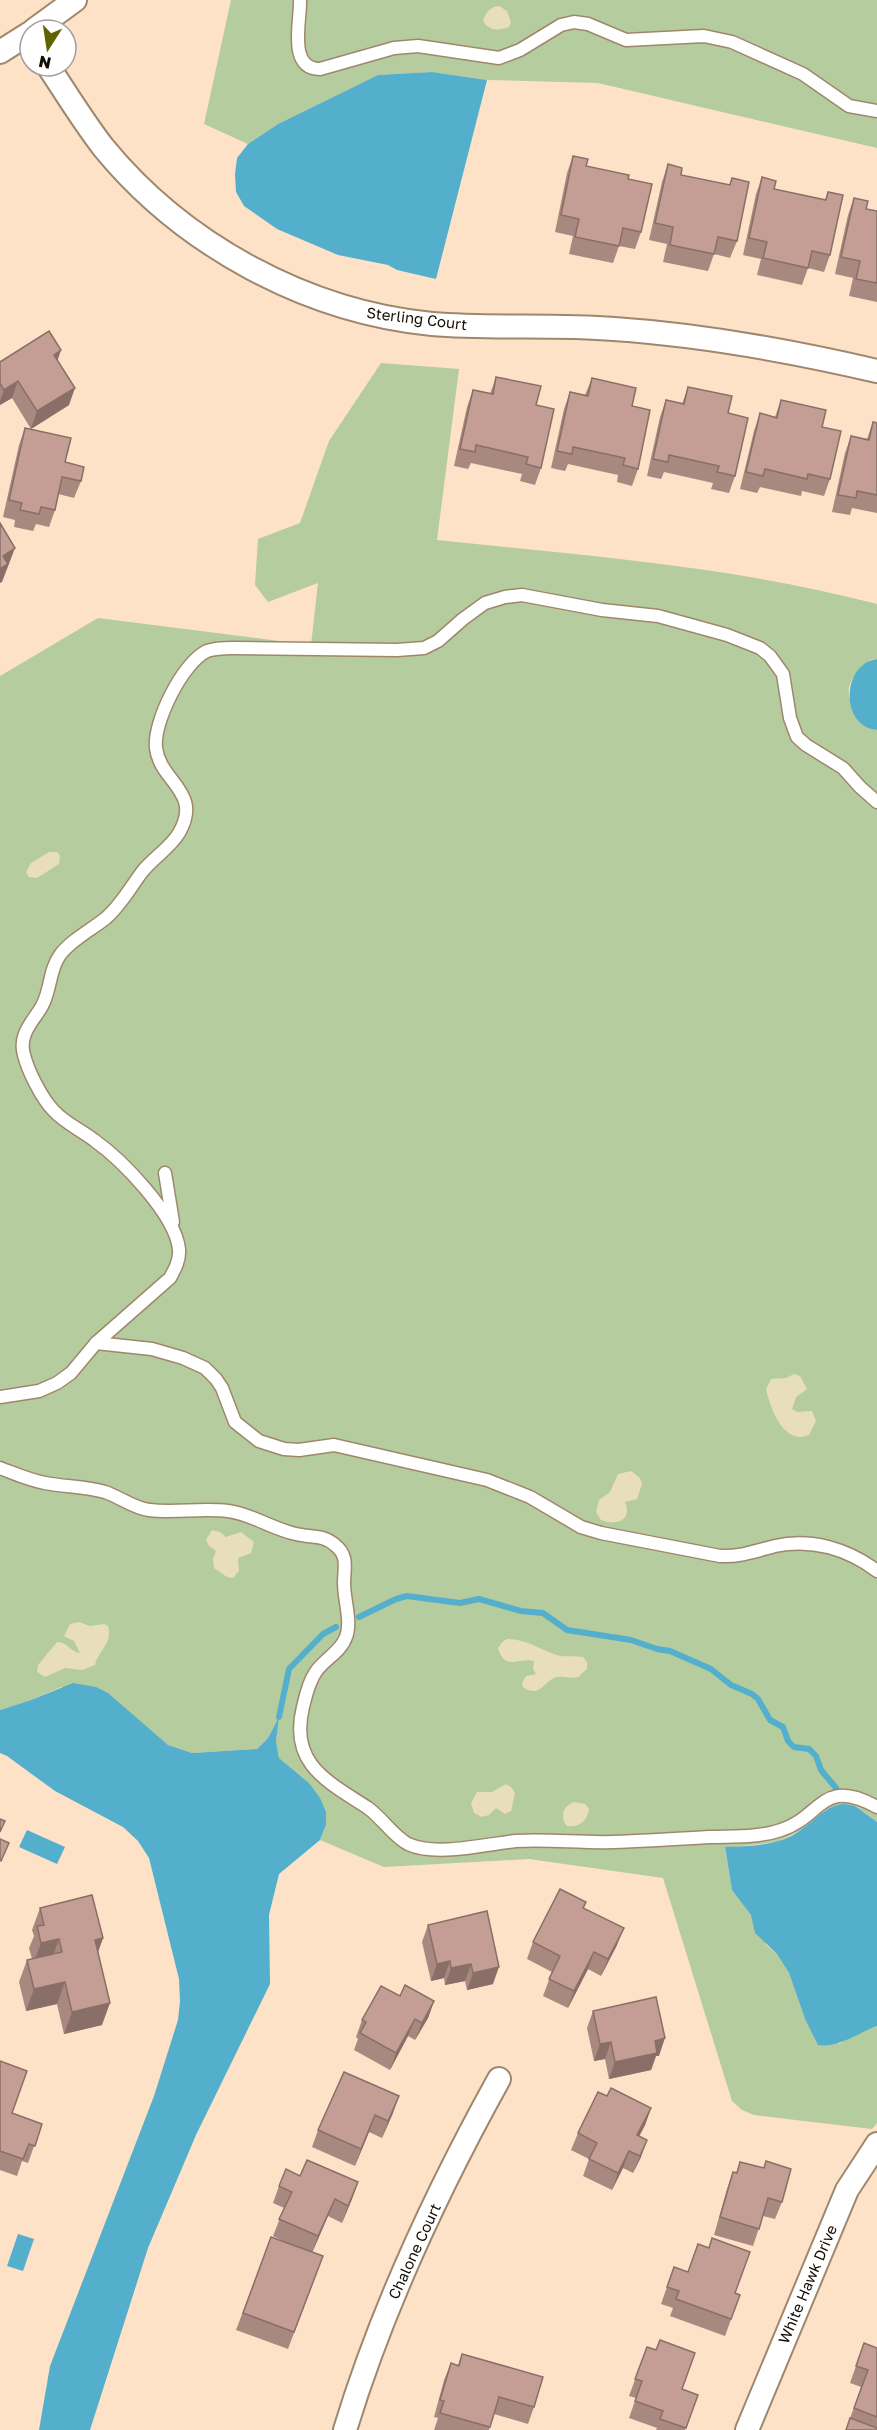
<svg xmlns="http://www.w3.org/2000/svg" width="877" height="2430" viewBox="0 0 877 2430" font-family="'Golos Text',sans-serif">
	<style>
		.green { fill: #b5cc9e }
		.sand { fill: #e8deb9 }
		.water { fill: #53afcb }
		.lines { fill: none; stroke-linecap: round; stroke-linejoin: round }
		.stream { stroke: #53afcb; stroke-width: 6 }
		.lane-casing { stroke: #9f876e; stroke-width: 15 }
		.street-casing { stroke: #9f876e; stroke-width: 26 }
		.lane { stroke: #fff; stroke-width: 12 }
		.street { stroke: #fff; stroke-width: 22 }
		.wall { fill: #a9887f }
		.shaded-wall { fill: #896f68 }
		.building { fill: #c49e94; stroke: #896f68; stroke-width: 1.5 }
		.labels { text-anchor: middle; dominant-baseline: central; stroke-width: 4.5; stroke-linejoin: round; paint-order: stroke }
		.street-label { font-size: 15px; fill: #150c04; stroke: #fff }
	</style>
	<rect width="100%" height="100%" fill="#fde2c7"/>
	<g class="green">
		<path d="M231,0H877V148L598,83L487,80L432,72L378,75L278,124L248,144L204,124Z"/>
		<path d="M381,363L459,369L437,540C586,556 732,566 877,604V659L870,660C864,666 854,674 851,682C842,702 862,717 874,730H877V1822L855,1806L824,1810L803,1829L777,1842L725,1848L732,1890L747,1907L766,1945L777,1954L789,1973L805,2019L839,2044L857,2033L877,2026V2123L872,2129L754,2115L742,2110L732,2101L663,1878L529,1859L384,1867L320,1840L326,1825L309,1783L279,1758L276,1741L278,1719L268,1738L257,1749L192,1753L168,1745L153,1734L61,1687L31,1700L0,1710V676L98,618L311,645L318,583L268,602L255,585L258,539L300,523L329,441Z"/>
	</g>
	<g class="sand">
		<path d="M499,6L507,11L511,22L509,27C499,31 489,31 483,21C485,13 491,6 499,6Z"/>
		<path d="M49,852H57L60,856L59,864L37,878L29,877L26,872L31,863Z"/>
		<path d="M794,1374L800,1376L807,1389L796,1397L792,1409L797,1412L812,1411L816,1421L809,1435C784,1446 770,1408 766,1389L771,1379L786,1378Z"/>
		<path d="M631,1471L640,1478L642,1484L637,1499L625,1502C633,1521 615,1526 601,1520L596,1512L599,1500L610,1492L618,1474Z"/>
		<path d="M212,1530L220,1532L226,1537L241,1532L254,1542L251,1553L238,1558L239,1571L233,1578L227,1577L214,1568L213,1559L216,1551L209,1546L206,1540Z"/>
		<path d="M79,1622L90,1626L104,1624L108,1626C113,1644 99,1649 95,1665L82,1670L65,1668L45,1677L37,1672L38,1665L57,1642C67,1641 71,1653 80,1653L74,1641L64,1636L70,1624Z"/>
		<path d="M507,1639C523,1638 540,1649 554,1654C563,1658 573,1655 583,1657L587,1662V1669L578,1677C570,1679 565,1676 558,1677C545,1678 541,1700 523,1687L522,1683L526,1676L536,1674L533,1669L534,1661C518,1657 505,1672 498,1648L502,1642Z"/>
		<path d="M506,1784L511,1787L515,1793L511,1811L505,1814L496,1808L489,1815L482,1817L474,1813L471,1803L477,1792H492Z"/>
		<path d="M574,1802L585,1804L589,1809C587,1821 579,1828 567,1826C559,1817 563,1806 574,1802Z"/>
	</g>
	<g class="water">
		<path d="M432,72L487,80L436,279L397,270L388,265L338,255L277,229L244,206L236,192L235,174L237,158L248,144L278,124L378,75Z"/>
		<path d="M877,659V730C840,727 841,664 877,659Z"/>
		<path d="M73,1683L96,1687L108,1693L168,1745L192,1753L257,1749L268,1738L279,1717L276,1741L279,1758L309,1783L320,1798L326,1812V1825L320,1840L279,1874L269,1915L270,1984L196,2135L148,2248L90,2430H39L50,2366L154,2096L178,2020L180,2001L179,1979L149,1858L138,1841L123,1827L55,1791L7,1756L0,1753V1710L31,1700Z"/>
		<path d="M844,1804L855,1806L877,1822V2026C857,2033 840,2048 818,2045L805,2019L789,1973L777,1954L755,1933L751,1915L732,1890L725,1847C746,1846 770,1846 789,1837C810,1828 821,1806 844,1804Z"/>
		<path d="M27,1830L65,1847L57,1864L19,1847Z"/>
		<path d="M18,2234L34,2239L23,2271L7,2266Z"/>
	</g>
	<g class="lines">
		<g class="stream">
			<path d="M359,1617L396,1599L407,1596L460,1603L479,1599L521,1611L543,1613L567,1630L631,1640L657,1649L670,1651L711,1669L731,1685L752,1694L758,1699L770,1720L783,1727L788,1741L794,1747L809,1749L816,1756L821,1770L836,1788"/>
			<path d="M279,1717L289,1669L323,1634L336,1627"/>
		</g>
		<defs>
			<g id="lane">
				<path d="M300,0C301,20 287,69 320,69L394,48L418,46L499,58L520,50L561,25L574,22L588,24L626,40L704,36L732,42L803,74L849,106L877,111"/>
				<path d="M165,1173L173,1222"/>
				<path d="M96,1343L152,1349L183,1358L205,1368L216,1379L222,1388L235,1422L259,1441L284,1449L299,1450L334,1445L487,1480L530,1497L581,1527L601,1533L720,1556C740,1557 756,1551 775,1546C812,1538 848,1549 877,1571"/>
				<path d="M0,1397L39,1391L57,1383L71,1373L96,1343L170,1278C175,1269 180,1260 179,1249C175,1214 122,1160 94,1140C81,1130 65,1123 54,1111C42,1099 28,1071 24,1055C18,1034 33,1022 42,1006C51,990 49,970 60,955C71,940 91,930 106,918C121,905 130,888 142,872C153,858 170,848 179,833C203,792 160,782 156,748C153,722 183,662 207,651C215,648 225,648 234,648L397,650L424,648L438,641L463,619L485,603L505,597L522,595L602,610L658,616L727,635L760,648L770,656L783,674L790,718L797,737L806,745L843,768L860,787L877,802"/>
				<path d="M0,1468C16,1474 29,1480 45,1483C65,1487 85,1486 105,1492C120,1497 133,1508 149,1510C175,1513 201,1508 228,1511C252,1514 272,1529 296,1534C311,1538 323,1534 335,1545C349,1556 344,1568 344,1583C344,1600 352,1622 346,1637C341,1652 323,1660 315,1673C308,1684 306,1695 303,1707C289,1764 327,1781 368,1808C382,1818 394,1837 408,1844C436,1857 486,1844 516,1841C548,1839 580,1843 613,1842C645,1841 677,1839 709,1837C732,1836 758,1838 781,1830C822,1817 822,1776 877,1807"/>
			</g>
			<g id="street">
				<path d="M34,30L75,0"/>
				<path d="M0,52L30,33"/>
				<path d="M48,66C66,93 83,121 103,147C183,245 307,312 432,324C493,329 554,324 614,329C703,335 791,351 877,371"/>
				<path d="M345,2430C382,2308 437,2191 499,2079"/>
				<path d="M747,2430L847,2190L877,2144"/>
			</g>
		</defs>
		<use href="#lane" class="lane-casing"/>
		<use href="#street" class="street-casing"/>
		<use href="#lane" class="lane"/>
		<use href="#street" class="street"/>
	</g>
	<g class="wall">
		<path d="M573,156L586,166L628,179L641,232L635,249L619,246L613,263L569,254L573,236L555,232L567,173Z"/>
		<path d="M668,164L681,175L729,185L732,178L737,241L730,258L714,254L708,271L663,262L667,244L649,240L662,182Z"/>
		<path d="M762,177L774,189L825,200L828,192L830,255L824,272L808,268L802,285L757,275L761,259L743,255L756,194Z"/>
		<path d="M854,198L866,209L877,211V302L849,296L853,278L835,274L848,215Z"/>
		<path d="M58,361L69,405L31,429L12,398L0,405V362Z"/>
		<path d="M496,377L536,405L541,468L535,485L520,481L522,474L471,463L468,469L454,466L467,407L473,390L490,394Z"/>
		<path d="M592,378L632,406L638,469L632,486L617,482L618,475L568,464L565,471L551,468L564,409L570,392L585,395Z"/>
		<path d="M688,387L728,413L735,476L729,493L711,489L713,483L664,472L661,479L647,476L660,417L666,400L682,404Z"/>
		<path d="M781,400L822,427L830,479L824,496L802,491L801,496L760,487L757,493L740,489L754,431L760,413L775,417Z"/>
		<path d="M873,422L877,423V513L852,508L850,515L832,512L845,453L851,436L867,439Z"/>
		<path d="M25,428L65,462L81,481L74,498L58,494L55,510L49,527L36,524L33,531L14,527L15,520L3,517L19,445Z"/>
		<path d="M586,1902L584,1908L617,1945L601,1976L588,1969L568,2008L543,1996L552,1972L527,1959L533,1942Z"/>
		<path d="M40,1908L103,1938L98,1951L102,2025L64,2034L57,2004L26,2011L19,1982L27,1960L32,1959L29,1948L34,1936L32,1930Z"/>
		<path d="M428,1925L493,1984L467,1990L465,1981L445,1985L444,1978L431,1981L422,1942Z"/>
		<path d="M400,1996L434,2001L428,2018L415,2040L408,2036L390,2070L354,2050L358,2039L356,2037L362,2020Z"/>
		<path d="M593,2011L659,2056H656L651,2070L609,2079L605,2059L594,2061L587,2028Z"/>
		<path d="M0,2061L12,2113L42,2124L28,2163L22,2161L17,2176L0,2170Z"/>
		<path d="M344,2072L393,2113L382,2138L369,2132L355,2166L312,2147L318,2130Z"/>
		<path d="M607,2096L651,2108L645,2125L639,2136L641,2157L633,2173L623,2168L612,2190L583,2176L589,2159L571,2150L578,2133Z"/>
		<path d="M740,2162L782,2202L775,2219L763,2216L753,2246L714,2235L727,2189L733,2172L736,2173Z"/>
		<path d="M300,2176L358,2182L352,2199L342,2223L328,2216L312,2253L323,2256L288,2349L236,2330L271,2237L296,2247L273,2236L284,2208L273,2203L279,2186Z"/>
		<path d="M674,2267L740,2295L725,2336L670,2316L673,2308L661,2304Z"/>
		<path d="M864,2343L877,2348V2430H846L861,2387L850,2383Z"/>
		<path d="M647,2347L682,2389L698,2395L685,2430H656L657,2428L629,2418L636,2398L629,2396Z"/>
		<path d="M462,2354L534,2407L528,2424L494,2414L489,2430H434L438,2418L434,2417L444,2380L451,2363L458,2365Z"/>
	</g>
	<g class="shaded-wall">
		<path d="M61,350L55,368L54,355Z"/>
		<path d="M18,381L12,398L0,405V401L4,390Z"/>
		<path d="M75,388L69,405L31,429L37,411Z"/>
		<path d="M15,548L2,582L0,583V563L3,556Z"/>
		<path d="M624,1928L617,1945L601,1976L608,1959Z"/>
		<path d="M103,1938L95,1961V1940Z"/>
		<path d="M59,1939L51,1961L33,1965L41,1943Z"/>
		<path d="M594,1952L588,1969L568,2008L574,1991Z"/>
		<path d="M450,1961L444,1978L431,1981L437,1964Z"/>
		<path d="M471,1964L465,1981L445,1985L451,1968Z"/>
		<path d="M499,1967L493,1984L467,1990L473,1973Z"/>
		<path d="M65,1982L57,2004L26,2011L34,1989Z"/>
		<path d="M434,2001L428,2018L415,2040L422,2023Z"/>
		<path d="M110,2003L102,2025L64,2034L72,2012Z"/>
		<path d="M415,2019L408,2036L390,2070L396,2053Z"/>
		<path d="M665,2038L659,2056H656L651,2070L609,2079L615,2062L655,2041Z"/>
		<path d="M611,2042L605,2059L594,2061L600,2044Z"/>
		<path d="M399,2096L393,2113L382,2138L388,2121Z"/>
		<path d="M651,2108L645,2125L631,2152L637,2135Z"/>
		<path d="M375,2115L369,2132L355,2166L361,2149Z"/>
		<path d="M647,2140L641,2157L633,2173L640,2156Z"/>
		<path d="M629,2151L623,2168L612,2190L618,2173Z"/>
		<path d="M358,2182L352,2199L342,2223L348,2206Z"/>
		<path d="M335,2199L328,2216L312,2253L318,2236Z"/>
	</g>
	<g class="building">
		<path d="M573,156L588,159L586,166L629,175L628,179L652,184L641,232L623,228L619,246L575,237L579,219L561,215Z"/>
		<path d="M668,164L682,168L681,175L730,185L732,178L749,182L737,241L718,237L714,254L670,245L673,227L655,223Z"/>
		<path d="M762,177L776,181L774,189L826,200L828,192L843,195L830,255L812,251L808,268L763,258L767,242L749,238Z"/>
		<path d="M854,198L868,201L866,209L877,211V283L856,279L860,261L841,257Z"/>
		<path d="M49,331L61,350L54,355L75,388L37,411L18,381L4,390L0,383V362Z"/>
		<path d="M496,377L541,386L536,405L554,409L541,468L526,464L528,457L476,445L475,452L460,449L473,390L493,394Z"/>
		<path d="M592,378L636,388L632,406L650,410L638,469L623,465L625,458L573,447L572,454L557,451L570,392L588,396Z"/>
		<path d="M688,387L732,396L728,413L748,418L735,476L717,472L719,466L669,455L668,462L653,459L666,400L684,404Z"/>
		<path d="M781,400L826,410L822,427L841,431L830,479L808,474L807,479L765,469L763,476L746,472L760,413L777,418Z"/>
		<path d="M873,422L877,423V495L857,491L856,498L838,495L851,436L869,440Z"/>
		<path d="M25,428L71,438L65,462L84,467L81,481L62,477L55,510L41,507L39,514L20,510L22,503L9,500Z"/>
		<path d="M0,523L15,548L3,556L8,564L0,569Z"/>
		<path d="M0,1819L5,1821L0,1832Z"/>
		<path d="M0,1839L9,1843L1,1861L0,1860Z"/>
		<path d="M560,1889L586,1902L583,1908L624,1928L608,1959L594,1952L574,1991L549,1979L560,1956L533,1942Z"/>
		<path d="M92,1895L103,1938L95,1940L110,2003L72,2012L65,1982L34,1989L27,1960L62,1952L59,1939L41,1943L37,1926L44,1925L40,1908Z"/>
		<path d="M487,1911L499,1967L473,1973L471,1964L451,1968L450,1961L437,1964L428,1925Z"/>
		<path d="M405,1985L434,2001L422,2023L415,2019L396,2053L360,2033L366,2022L362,2020L381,1986L400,1996Z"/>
		<path d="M656,1997L665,2038L655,2041L657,2053L615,2062L611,2042L600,2044L593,2011Z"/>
		<path d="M0,2061L27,2071L12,2113L42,2124L35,2146L29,2144L23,2159L0,2151Z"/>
		<path d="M344,2072L399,2096L388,2121L375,2115L361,2149L318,2130Z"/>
		<path d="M611,2088L651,2108L637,2135L647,2140L640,2156L629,2151L618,2173L589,2159L597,2143L578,2133L598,2092L607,2096Z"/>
		<path d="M307,2160L358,2182L348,2206L335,2199L318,2236L279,2219L292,2192L279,2186L286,2169L300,2176Z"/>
		<path d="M766,2161L791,2169L782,2202L768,2198L759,2229L720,2217L733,2172L737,2173L740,2162L764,2168Z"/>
		<path d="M271,2237L323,2256L294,2332L243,2313Z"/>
		<path d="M712,2238L750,2252L735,2293L740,2295L731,2319L676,2299L679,2291L667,2287L674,2267L688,2272L698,2244L709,2248Z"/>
		<path d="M660,2340L695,2353L682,2389L698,2395L686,2428L660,2419L663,2411L635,2401L642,2381L635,2379L647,2347L656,2350Z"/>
		<path d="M864,2343L877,2348V2417L854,2408L868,2370L856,2366Z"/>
		<path d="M462,2354L543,2377L534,2407L499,2397L490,2427L440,2413L444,2401L440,2400L451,2363L459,2366Z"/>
		<path d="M850,2418L877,2428V2430H846Z"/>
	</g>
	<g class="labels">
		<g class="street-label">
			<text transform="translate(417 318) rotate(7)">Sterling Court</text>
			<text transform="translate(414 2251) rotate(-65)">Chalone Court</text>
			<text transform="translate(807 2284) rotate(-67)">White Hawk Drive</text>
		</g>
	</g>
	<g transform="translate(48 48) rotate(192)"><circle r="28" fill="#ffffff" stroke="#a19e9b" stroke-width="1.5"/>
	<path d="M0-4.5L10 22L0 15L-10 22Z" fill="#5f6400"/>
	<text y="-9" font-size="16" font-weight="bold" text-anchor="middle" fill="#150c04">N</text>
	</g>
</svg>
